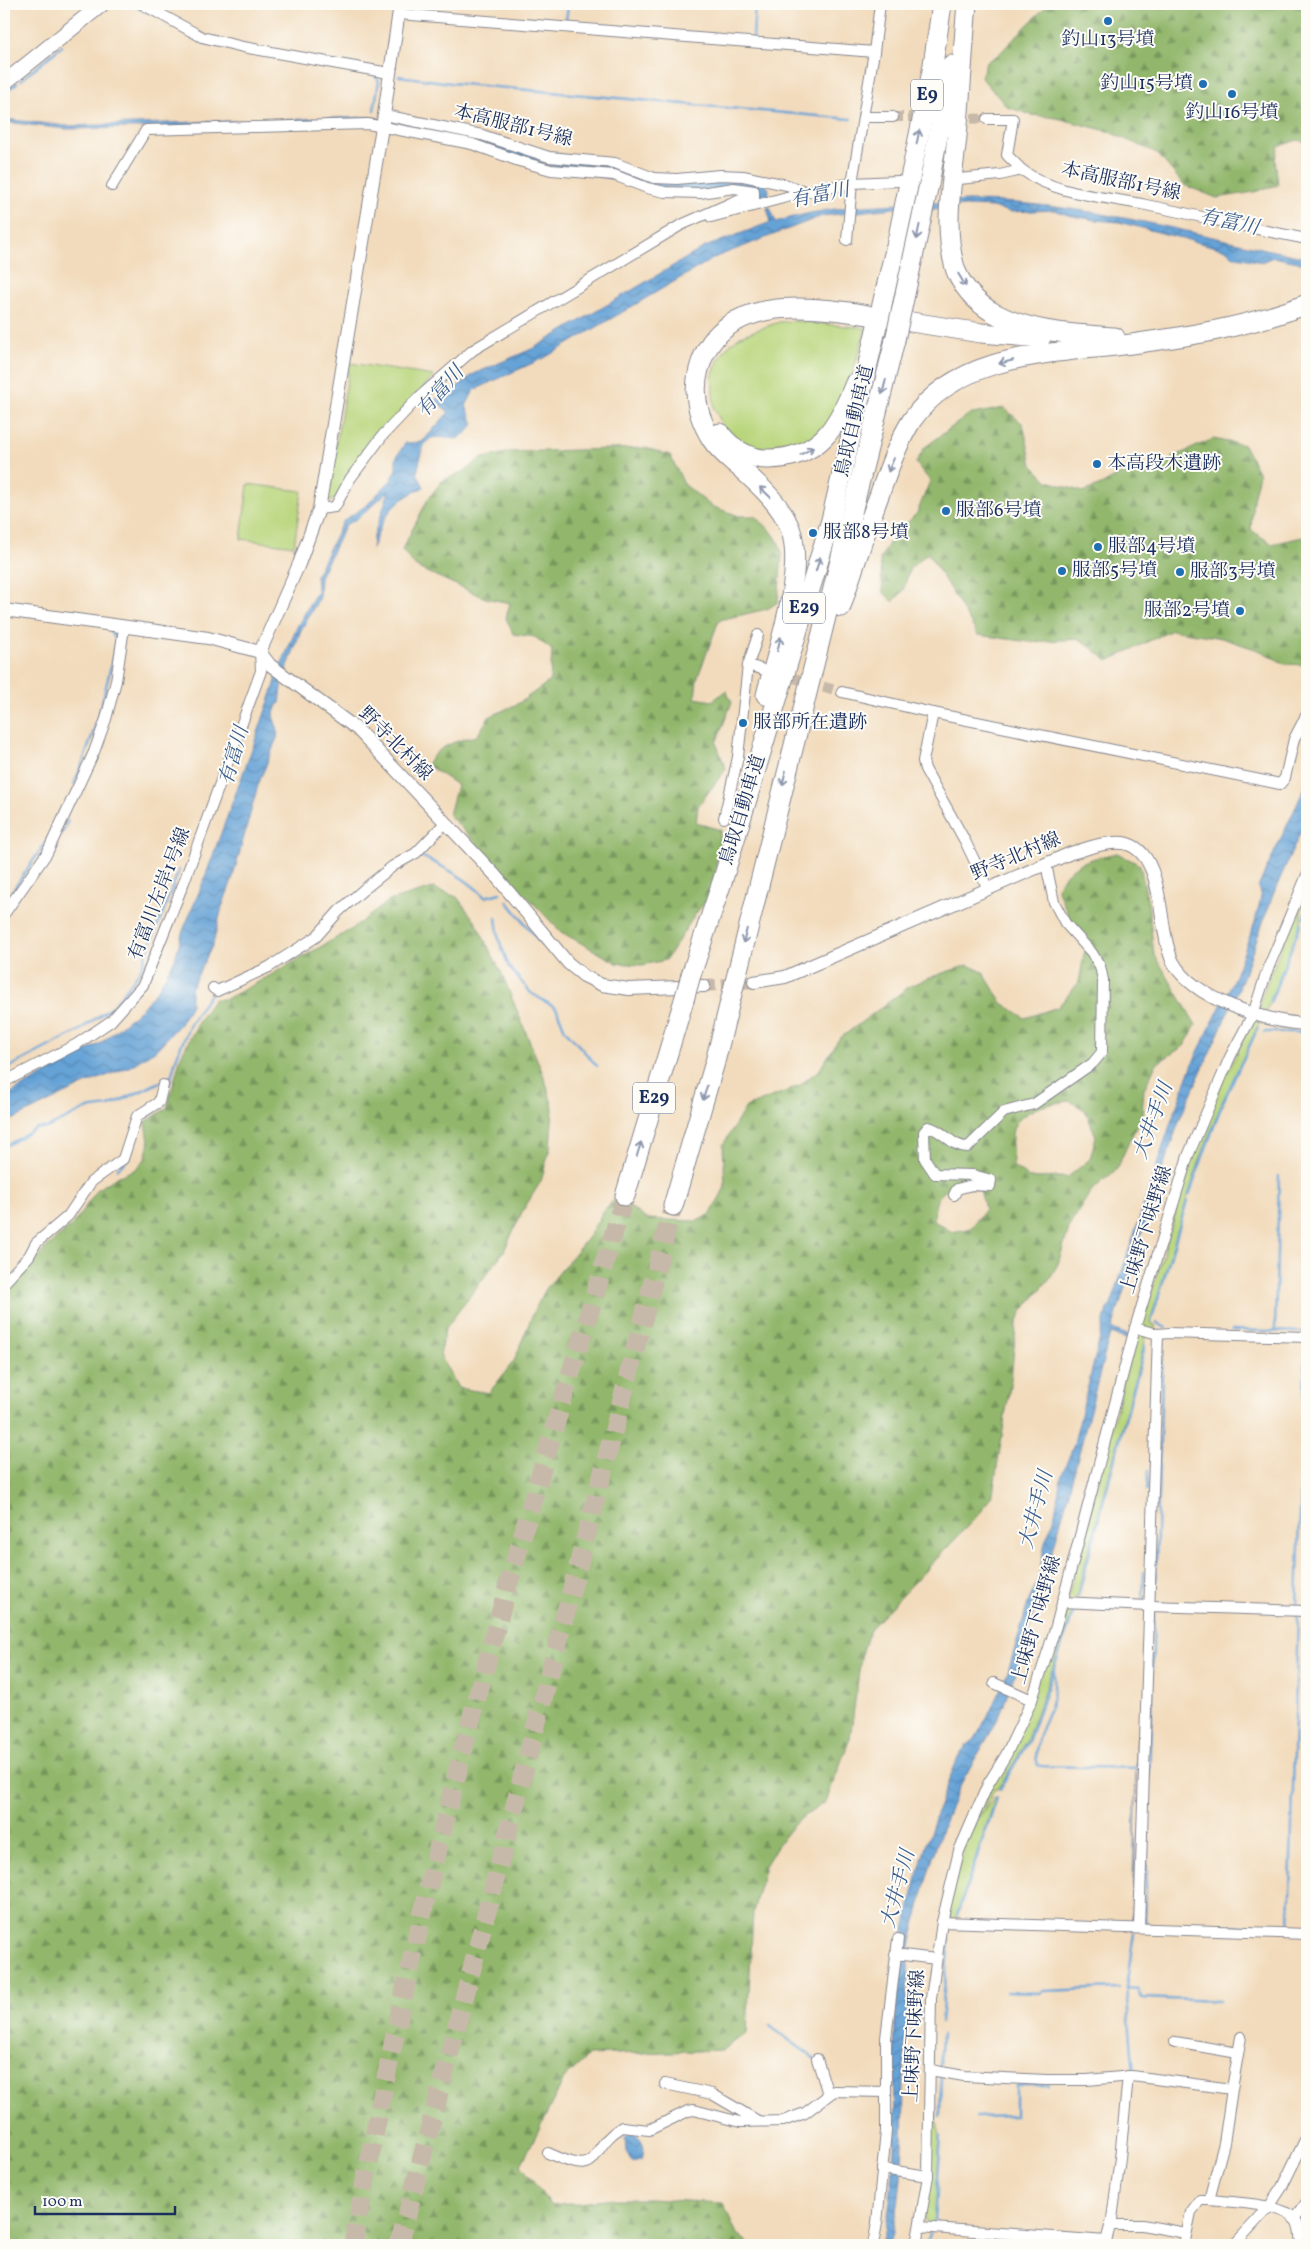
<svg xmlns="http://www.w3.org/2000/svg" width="1311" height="2249" viewBox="0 0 1311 2249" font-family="Vollkorn,'Noto Serif JP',serif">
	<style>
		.grass { fill: #b9d67d; stroke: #6a826e }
		.forest { fill: url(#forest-firs); stroke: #567365; fill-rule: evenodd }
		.water { fill: url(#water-waves); stroke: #40689a }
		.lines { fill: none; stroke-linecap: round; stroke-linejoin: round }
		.stream { stroke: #65a2d6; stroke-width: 2.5 }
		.minor-tunnel { stroke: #c7b9a9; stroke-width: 10; stroke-dasharray: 10 5; stroke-linecap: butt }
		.tertiary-tunnel { stroke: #c7b9a9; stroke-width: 12; stroke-dasharray: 12 6; stroke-linecap: butt }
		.motorway-tunnel { stroke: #c7b9a9; stroke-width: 19; stroke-dasharray: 19 9; stroke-linecap: butt }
		.minor-casing { stroke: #86858d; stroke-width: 12 }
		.tertiary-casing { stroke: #86858d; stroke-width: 14 }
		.secondary-casing { stroke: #86858d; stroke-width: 17 }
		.motorway-casing { stroke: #86858d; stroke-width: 21 }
		.minor { stroke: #fff; stroke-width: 10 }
		.tertiary { stroke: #fff; stroke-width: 12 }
		.secondary { stroke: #fff; stroke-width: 15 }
		.motorway { stroke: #fff; stroke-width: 19 }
		.motorway-bridge-casing { stroke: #86858d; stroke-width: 21; stroke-linecap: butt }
		.motorway-bridge { stroke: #fff; stroke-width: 19 }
		.oneway { stroke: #8d97ae }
		.poi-dot { fill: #1f6fb2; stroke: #fdfcf7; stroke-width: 2 }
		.labels { text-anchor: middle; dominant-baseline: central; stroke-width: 4; stroke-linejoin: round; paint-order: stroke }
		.shield { fill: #fdfcf7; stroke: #5f6c8c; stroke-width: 1 }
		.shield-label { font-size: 18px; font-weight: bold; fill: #1b2f5e }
		.poi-label { font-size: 19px; fill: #1b2f5e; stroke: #fdfcf7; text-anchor: start }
		.street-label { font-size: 19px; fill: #1b2f5e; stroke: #fdfcf7 }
		.water-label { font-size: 20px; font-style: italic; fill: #395d8e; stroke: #fdfcf7 }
	</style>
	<defs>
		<pattern id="forest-firs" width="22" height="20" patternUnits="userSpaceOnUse" patternTransform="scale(1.25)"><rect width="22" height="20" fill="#92b76c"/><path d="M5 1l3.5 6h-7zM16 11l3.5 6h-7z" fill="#76955c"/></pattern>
		<pattern id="water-waves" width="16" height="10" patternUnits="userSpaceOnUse" patternTransform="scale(1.25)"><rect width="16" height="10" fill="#65a2d6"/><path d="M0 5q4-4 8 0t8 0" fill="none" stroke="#5284b1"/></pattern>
	</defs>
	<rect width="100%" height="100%" fill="#fdfcf7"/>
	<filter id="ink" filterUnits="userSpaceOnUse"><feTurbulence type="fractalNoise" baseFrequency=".02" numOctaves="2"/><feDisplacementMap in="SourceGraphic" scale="10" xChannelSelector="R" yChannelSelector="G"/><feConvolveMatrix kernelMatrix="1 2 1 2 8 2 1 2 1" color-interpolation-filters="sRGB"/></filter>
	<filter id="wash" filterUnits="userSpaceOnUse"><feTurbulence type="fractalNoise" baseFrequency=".0096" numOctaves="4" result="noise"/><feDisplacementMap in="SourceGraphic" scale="20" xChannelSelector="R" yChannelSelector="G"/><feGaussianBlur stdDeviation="1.12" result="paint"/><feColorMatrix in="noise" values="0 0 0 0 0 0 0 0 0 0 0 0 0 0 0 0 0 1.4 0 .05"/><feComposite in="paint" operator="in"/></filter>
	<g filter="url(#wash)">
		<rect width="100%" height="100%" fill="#f2dbbc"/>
		<g class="grass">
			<path d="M796,321L866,328L853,371L842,401L827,426L789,452L747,449L725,430L714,408L712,377L718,361L727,347L740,336L779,322Z"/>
			<path d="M350,363L434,376L375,439L334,500L326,502Z"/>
			<path d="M248,484L302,491L294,546L241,539Z"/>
			<path d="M1302,895L1301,923L1266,1012L1260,1010L1261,998Z"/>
			<path d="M1253,1020L1260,1021L1221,1105L1204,1148L1188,1195L1150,1323L1156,1326L1154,1330L1141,1327L1199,1136L1212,1103Z"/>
			<path d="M1136,1334H1147L1075,1601L1068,1597Z"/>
			<path d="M1075,1605L1026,1742L998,1789H995L983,1811L976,1820L1064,1610Z"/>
			<path d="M996,1796L955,1921L951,1920L946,1914L964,1845L978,1818Z"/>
			<path d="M932,2103L940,2135L934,2228L924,2219Z"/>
		</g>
		<g class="forest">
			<path d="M1048,4H1307V143L1298,140L1279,146L1275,159L1278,185L1254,192L1217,198L1184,185L1157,153L1107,131L1057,118L1032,115L1007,107L981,77L986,62L998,55Z"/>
			<path d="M1004,408L1023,424L1032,465L1048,481L1083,492L1101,485L1121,474L1164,466L1173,457L1213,439L1244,445L1259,474L1253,499L1251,530L1272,544L1307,536V665L1285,664L1261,651L1222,638L1172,630L1108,661L1080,639L1030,642L978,635L928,553L910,568L903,591L893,602L883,592L880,559L892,538L917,513L930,481L916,463L924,448L968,415Z"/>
			<path d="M645,448L670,455L684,484L711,506L739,516H754C767,526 780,537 782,555L778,602L767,609L719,620L697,679L695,698L712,701L726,691L732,702L716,743L726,769L698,806L696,823L721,830L712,895L696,913L666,960L642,965L617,963L561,932L449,815L457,785L427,765C436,746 458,740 477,736L489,717L519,703L550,681L552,650L535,637L513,634L506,618L510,603L485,598L416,567L402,550L428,499L442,481L465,471L480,459L509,452Z"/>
			<path d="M1117,853L1140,865L1148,903L1154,954L1196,1025L1184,1046L1156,1064L1144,1089L1142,1114L1116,1170L1091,1191L1070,1225L1058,1264L1050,1278L1021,1313L1016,1327L1011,1379L993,1493L981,1512L870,1629L861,1657L850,1738L826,1802L797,1821L778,1844L765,1866L753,1912L747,2033L722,2050L589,2055L564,2079L521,2165L551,2206L614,2199H649L723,2203L737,2234L751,2245H4V1297L46,1248L74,1223L98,1189L117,1177L136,1169L145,1159L149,1142L146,1122L167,1108L181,1056L200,1019L214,999H226L262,980L352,929L389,901L433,888L457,897L475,921L502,974L545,1079L553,1108L550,1148L541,1181L522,1212L504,1251L445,1329L440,1355L458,1388L489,1393L514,1361L534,1311L546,1289L589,1236L604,1210L617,1197L646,1219L697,1221L711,1214L725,1187L723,1145L746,1107L799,1086L820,1069L839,1039L910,986L934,976L968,965L983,972L1002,1003L1025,1018L1058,1007L1079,982L1087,939L1070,920L1057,888C1071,862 1089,859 1117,853ZM1070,1101L1085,1110L1096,1136L1090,1159L1068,1177L1029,1178L1013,1166C1013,1156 1011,1145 1012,1134C1015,1110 1050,1103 1070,1101ZM955,1185L980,1190L985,1209L971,1228L952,1232L934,1221C935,1199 936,1196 955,1185Z"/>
		</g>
		<g class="water">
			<path d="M370,117L612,165L640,176L726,178L765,184L769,189L768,198L763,199L757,189L673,191L552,167L388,124L66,129L4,122V119L67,126Z"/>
			<path d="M968,201C1083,201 1195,235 1307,258V266L1298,262L1273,257L1261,262L1233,256L1227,250L1119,222L1095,220L1068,215L1055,210L1010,212L992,207L965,206L923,210L893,208L822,216L716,257L546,357L474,390L466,406L474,424L467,432L457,439L437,437L431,438L423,446L417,473L424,487C390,503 385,514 372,549L373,538L389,491C379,498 356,523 346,524L320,577L319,598L301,630L283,680L280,703L277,705L273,716L278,730L277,738L258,785L233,877L222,907L213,944L191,989V1005L180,1024L156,1050L129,1067L83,1085L4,1124V1097L101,1043L142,1008L158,989L175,959L182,933L202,885L256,738L275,684L277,675L297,627L317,591L316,575L343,521L367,505L392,479L396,469V458L405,443L422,442L449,412L434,400L437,398L440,400L474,374L534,348L705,247L771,222L767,208L770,207L776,222C838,202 903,205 968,201Z"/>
			<path d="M1307,783V817L1273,895L1239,988L1181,1116L1156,1187L1112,1329L1128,1335L1127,1339L1110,1334C1077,1458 1048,1584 1004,1704C993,1734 973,1759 959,1788C938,1833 924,1884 913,1933C907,1957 908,1983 907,2008C906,2031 904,2053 904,2075C903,2134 905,2187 890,2245H882C902,2163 891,2079 896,1996C901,1921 928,1828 958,1758L965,1747L975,1739L990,1712L1008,1672L1028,1603L1038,1580L1045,1542L1054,1519L1061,1477L1073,1447L1107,1309L1111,1305L1173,1116L1195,1058L1233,981L1255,922L1261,897L1258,887Z"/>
			<path d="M1137,1738L1134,1923H1132Z"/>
			<path d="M631,2132C641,2137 648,2148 641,2160L632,2162L626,2151L625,2138Z"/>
		</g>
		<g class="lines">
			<g class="stream">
				<path d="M131,4L146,12"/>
				<path d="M307,4L385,11"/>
				<path d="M106,8L112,4"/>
				<path d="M412,9L505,18"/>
				<path d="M566,22L568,4"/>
				<path d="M182,31L201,42L218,46"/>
				<path d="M753,38L755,4"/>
				<path d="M399,76L451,83L851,119"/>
				<path d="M21,80L62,46"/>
				<path d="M4,93L17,83"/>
				<path d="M374,110L379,81L375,76"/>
				<path d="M74,784C94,737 107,690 116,640L110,630"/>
				<path d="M61,835L68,821"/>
				<path d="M419,855C444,867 465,877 485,897L500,893"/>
				<path d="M11,893L48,839"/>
				<path d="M507,901L542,945"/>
				<path d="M496,918L499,940L509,967L531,993L556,1008L565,1030L597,1066"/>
				<path d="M1304,918L1307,910"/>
				<path d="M1270,1003L1301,923"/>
				<path d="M1264,1032H1307"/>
				<path d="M4,1070L80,1030L114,1005L140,971L179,870"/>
				<path d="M141,1121L163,1106L177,1056L190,1024L210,994"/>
				<path d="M4,1147L37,1128H47L86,1109L109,1106L171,1077"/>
				<path d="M117,1169L129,1158L137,1131"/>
				<path d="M1189,1195L1222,1104L1258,1028"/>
				<path d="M4,1291L9,1284"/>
				<path d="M1151,1322L1187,1201"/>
				<path d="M1157,1323L1166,1328"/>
				<path d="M1232,1330L1307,1332"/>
				<path d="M1275,1331L1279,1176"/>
				<path d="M1147,1491L1148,1471"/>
				<path d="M1155,1595L1163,1342"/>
				<path d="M1078,1597L1145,1346"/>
				<path d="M1143,1599L1144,1572"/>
				<path d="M1297,1605L1306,1341"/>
				<path d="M1054,1669C1054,1678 1055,1688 1053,1697C1047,1722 1031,1739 1038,1766L1136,1768"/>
				<path d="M1000,1789L1028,1742L1074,1611"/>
				<path d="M957,1915L997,1798"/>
				<path d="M1148,1924H1146L1145,1919L1154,1613"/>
				<path d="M1216,1926L1307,1929"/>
				<path d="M1289,1928L1298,1615"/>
				<path d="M1134,1933L1126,1988L1134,2073"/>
				<path d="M1126,1988L1138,1989L1141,1998L1219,2001"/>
				<path d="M1006,1992L1039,1993L1043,1991L1119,1988"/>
				<path d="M941,2023L949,1938"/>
				<path d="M770,2026L815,2059"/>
				<path d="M940,2069L942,2035"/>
				<path d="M940,2117L941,2077"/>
				<path d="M976,2117L1016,2116V2085H1049"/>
				<path d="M935,2221L941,2136"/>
				<path d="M927,2245L930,2234"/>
			</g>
		</g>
	</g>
	<g filter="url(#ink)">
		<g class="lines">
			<g class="minor-tunnel">
				<path d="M893,117H927"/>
				<path d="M956,118L987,119"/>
				<path d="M780,674L842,692"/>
			</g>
			<path class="tertiary-tunnel" d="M704,986L754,982"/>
			<g class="motorway-tunnel">
				<path d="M353,2245C387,2062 428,1878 477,1698C522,1529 574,1363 625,1196"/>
				<path d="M399,2245L673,1206"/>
			</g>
			<defs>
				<g id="minor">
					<path d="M142,4L202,37L243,47L389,73"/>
					<path d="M399,14L874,52L880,4"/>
					<path d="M384,115L482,135L549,157L615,163L654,178L677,179L720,175L743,176L787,185L807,192L852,183L898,181"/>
					<path d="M864,117H893"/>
					<path d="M987,119H1013L1007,155L1022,170"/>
					<path d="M959,179L1000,175L1022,170C1058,196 1104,196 1146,205C1200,216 1253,229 1307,239"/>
					<path d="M112,186L146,130L368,124L472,144L519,161L551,170L614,175L647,188L665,192L700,193L734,188L754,191V205"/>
					<path d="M711,217L806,192"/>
					<path d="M847,240L852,183L874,52"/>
					<path d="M319,509L335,507L350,479L383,435L418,398L473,350L681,225L740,199H754"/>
					<path d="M748,665L761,669"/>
					<path d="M842,692L933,713"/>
					<path d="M724,818L738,757L748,665L758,635"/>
					<path d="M988,889L965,841L925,769L923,761L933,713L1280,784L1285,778L1294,739L1307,714"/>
					<path d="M4,914L47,853L94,752L106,719L116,681L124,628"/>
					<path d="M213,988L217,991L269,967L316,937L339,911L363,890L393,866L416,853L445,823"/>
					<path d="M4,1082L77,1044L111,1021L143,985L184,882L261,671L260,652"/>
					<path d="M954,1195L957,1189L972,1185L990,1186L991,1180L973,1175L935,1174L925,1159L924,1132L928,1127C944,1130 951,1147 968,1147L1004,1112L1034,1104L1093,1063L1102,1052L1103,980L1100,966L1092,953L1065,923L1054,902L1046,864"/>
					<path d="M4,1283L29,1256L36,1243L68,1216L91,1182L123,1159L137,1116L159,1102L163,1085"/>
					<path d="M1135,1328L1158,1334L1169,1333L1307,1337"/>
					<path d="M1062,1602L1149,1606L1307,1611"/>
					<path d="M994,1683L1032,1700"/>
					<path d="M942,1922L1307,1934"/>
					<path d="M1139,1928L1158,1334"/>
					<path d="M895,1954L936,1959"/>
					<path d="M1175,2042L1238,2053"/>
					<path d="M817,2059L828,2094"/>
					<path d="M930,2070L964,2076L1046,2080H1087L1132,2076L1232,2089L1224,2143L1209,2200"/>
					<path d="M665,2084L712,2094L758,2121"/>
					<path d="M1232,2089L1241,2037"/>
					<path d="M548,2153C607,2180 584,2150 622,2127L649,2130L688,2111L694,2110L740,2122L783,2121L805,2113L834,2091L886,2092"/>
					<path d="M882,2169L928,2176"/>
					<path d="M1294,2219L1307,2202"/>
					<path d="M1110,2225H1142L1186,2233"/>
					<path d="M920,2227L1106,2241"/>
					<path d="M873,2245L877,2223L886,2131V2038L898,1939"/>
					<path d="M916,2245L928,2176L931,1998L942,1922L959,1851L988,1784L1006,1755L1032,1700L1056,1626L1135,1328L1188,1156L1230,1057L1253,1014L1267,971L1307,875"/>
					<path d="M1105,2245L1112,2219L1120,2158L1128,2076"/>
					<path d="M1184,2245L1191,2212L1200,2200H1209C1229,2202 1288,2203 1297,2222C1301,2230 1299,2238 1302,2245"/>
					<path d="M1234,2245L1269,2207L1282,2187L1307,2136"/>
				</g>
				<g id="tertiary">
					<path d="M4,610L208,638L260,652L270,665L357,729L494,874L568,963L584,976L602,985L629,989L704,986"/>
					<path d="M260,652L299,564L319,509L384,115L400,4"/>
					<path d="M754,982L785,977L1071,853C1087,849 1106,841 1123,843C1157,848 1159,902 1164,929C1166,940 1168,953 1173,962C1193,999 1268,1023 1307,1024"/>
				</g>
				<path id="secondary" d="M4,83L102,4"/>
				<g id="motorway">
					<path d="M967,4C963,48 961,92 957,136C953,177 943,223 954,264C958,283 977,304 994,313C1031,333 1074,334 1115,337"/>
					<path d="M929,184L951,65"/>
					<path d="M892,319L981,333L1041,338"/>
					<path d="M720,433C731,448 750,460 769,459C820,458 838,426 855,383"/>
					<path d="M841,607C853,569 866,530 880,493C889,468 898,442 912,420C959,353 1050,354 1123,345C1185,337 1249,327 1307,304"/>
					<path d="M766,695C777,652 806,569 790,528C780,503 758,484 739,467C730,459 719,451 712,440C698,418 692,395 699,369C719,294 810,305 868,315"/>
					<path d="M691,975L723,879L831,520L898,237L932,71L942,4"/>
					<path d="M625,1196L684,1000"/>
					<path d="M673,1206L715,1062L895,340"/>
				</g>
			</defs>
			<use href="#minor" class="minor-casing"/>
			<use href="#tertiary" class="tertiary-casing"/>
			<use href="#secondary" class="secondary-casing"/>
			<use href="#motorway" class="motorway-casing"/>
			<use href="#minor" class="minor"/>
			<use href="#tertiary" class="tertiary"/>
			<use href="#secondary" class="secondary"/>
			<use href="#motorway" class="motorway"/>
			<defs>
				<g id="motorway-bridge">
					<path d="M895,340L929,184"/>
					<path d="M684,1000L691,975"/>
				</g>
			</defs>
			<use href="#motorway-bridge" class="motorway-bridge-casing"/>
			<use href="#motorway-bridge" class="motorway-bridge"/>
		</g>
		<defs><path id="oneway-shaft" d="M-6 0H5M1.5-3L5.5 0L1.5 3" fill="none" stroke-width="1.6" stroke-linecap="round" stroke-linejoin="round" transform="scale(1.25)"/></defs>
		<g class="oneway">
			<use href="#oneway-shaft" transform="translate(918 137) rotate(-79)"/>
			<use href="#oneway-shaft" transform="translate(918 232) rotate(102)"/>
			<use href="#oneway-shaft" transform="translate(962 280) rotate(59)"/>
			<use href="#oneway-shaft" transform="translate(1006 362) rotate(167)"/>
			<use href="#oneway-shaft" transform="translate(884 387) rotate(104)"/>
			<use href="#oneway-shaft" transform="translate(807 451) rotate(-30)"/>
			<use href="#oneway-shaft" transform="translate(891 465) rotate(113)"/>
			<use href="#oneway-shaft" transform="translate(765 492) rotate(-136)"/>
			<use href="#oneway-shaft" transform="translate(818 564) rotate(-73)"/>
			<use href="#oneway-shaft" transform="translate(779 644) rotate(-76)"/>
			<use href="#oneway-shaft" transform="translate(784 778) rotate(104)"/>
			<use href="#oneway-shaft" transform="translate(745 936) rotate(104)"/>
			<use href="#oneway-shaft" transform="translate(705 1093) rotate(106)"/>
			<use href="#oneway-shaft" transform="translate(639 1149) rotate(-73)"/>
		</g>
	</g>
	<g class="poi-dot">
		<circle cx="1108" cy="21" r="5"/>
		<circle cx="1203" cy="84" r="5"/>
		<circle cx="1232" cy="94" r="5"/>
		<circle cx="1097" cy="464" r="5"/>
		<circle cx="946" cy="511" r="5"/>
		<circle cx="813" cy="533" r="5"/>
		<circle cx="1098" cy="547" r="5"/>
		<circle cx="1062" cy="571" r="5"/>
		<circle cx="1180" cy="572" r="5"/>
		<circle cx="1240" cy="611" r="5"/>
		<circle cx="743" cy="723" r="5"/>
	</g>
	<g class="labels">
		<g class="shield">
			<rect x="911" y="79.5" width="32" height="31" rx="4"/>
			<rect x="783" y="592.5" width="42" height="31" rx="4"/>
			<rect x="633" y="1082.5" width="42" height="31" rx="4"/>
		</g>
		<g class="shield-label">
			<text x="927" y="95">E9</text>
			<text x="804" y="608">E29</text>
			<text x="654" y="1098">E29</text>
		</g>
		<g class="poi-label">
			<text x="1108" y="40" text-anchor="middle">釣山13号墳</text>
			<text x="1193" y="84" text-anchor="end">釣山15号墳</text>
			<text x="1232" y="113" text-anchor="middle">釣山16号墳</text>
			<text x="1107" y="464">本高段木遺跡</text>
			<text x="956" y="511">服部6号墳</text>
			<text x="823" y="533">服部8号墳</text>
			<text x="1108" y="547">服部4号墳</text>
			<text x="1072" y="571">服部5号墳</text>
			<text x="1190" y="572">服部3号墳</text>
			<text x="1230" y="611" text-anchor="end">服部2号墳</text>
			<text x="753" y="723">服部所在遺跡</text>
		</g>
		<g class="street-label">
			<text transform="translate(513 126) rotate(14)">本高服部1号線</text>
			<text transform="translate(1121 182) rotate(12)">本高服部1号線</text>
			<text transform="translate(855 421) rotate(-77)">鳥取自動車道</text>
			<text transform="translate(395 744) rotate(45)">野寺北村線</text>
			<text transform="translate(743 810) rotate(-73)">鳥取自動車道</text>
			<text transform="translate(1016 857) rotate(-23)">野寺北村線</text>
			<text transform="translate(160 894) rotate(-69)">有富川左岸1号線</text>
			<text transform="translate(1147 1230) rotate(-73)">上味野下味野線</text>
			<text transform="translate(1037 1620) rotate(-74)">上味野下味野線</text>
			<text transform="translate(915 2036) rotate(-87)">上味野下味野線</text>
		</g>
		<g class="water-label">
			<text transform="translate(820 196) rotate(-11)">有富川</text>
			<text transform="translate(1229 223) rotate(12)">有富川</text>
			<text transform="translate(441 392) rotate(-49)">有富川</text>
			<text transform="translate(235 756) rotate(-74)">有富川</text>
			<text transform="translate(1154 1121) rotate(-70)">大井手川</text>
			<text transform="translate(1037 1510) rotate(-75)">大井手川</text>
			<text transform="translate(899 1889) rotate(-75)">大井手川</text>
		</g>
	</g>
	<rect width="1311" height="2249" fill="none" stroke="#fdfcf7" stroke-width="20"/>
	<path d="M35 2206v8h140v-8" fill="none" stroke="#1b2f5e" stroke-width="2.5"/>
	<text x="42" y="2206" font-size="15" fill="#1b2f5e" stroke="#fdfcf7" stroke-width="4" paint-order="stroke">100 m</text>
</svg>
